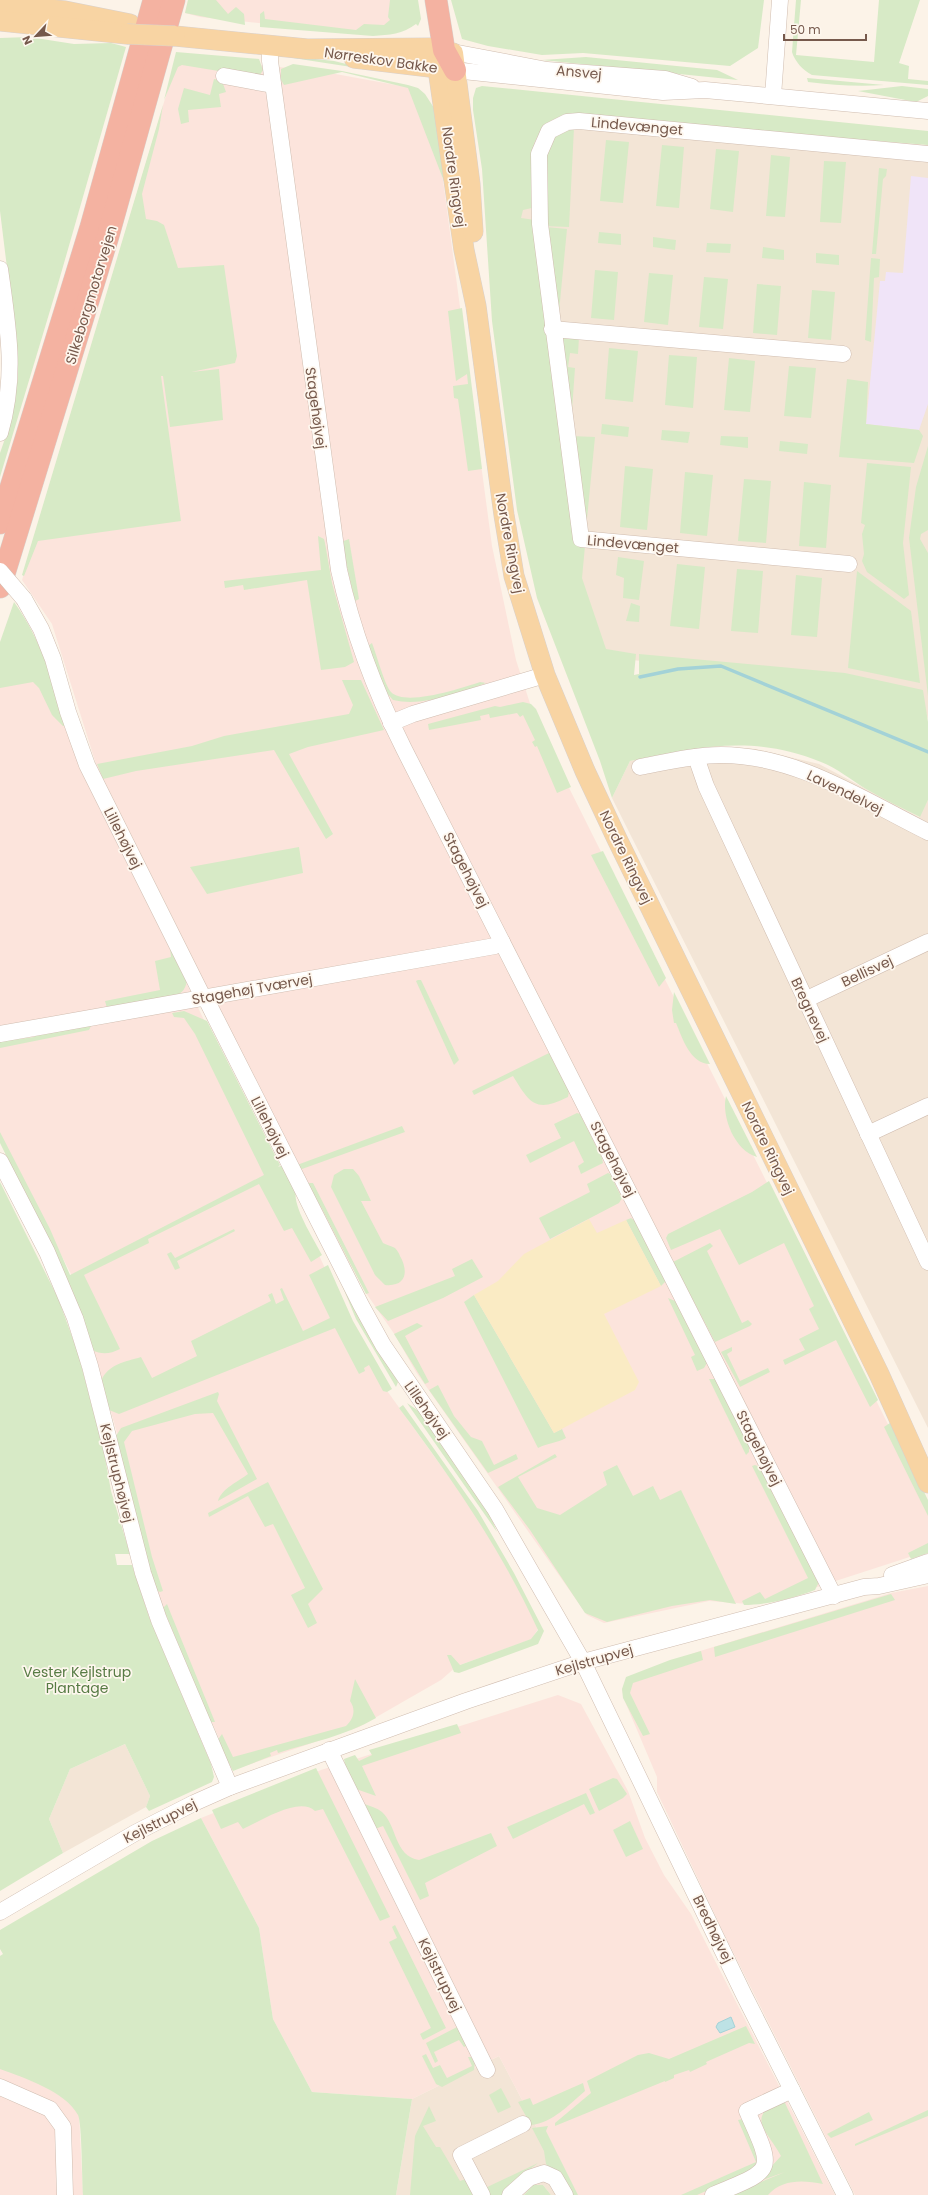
<svg xmlns="http://www.w3.org/2000/svg" width="928" height="2195" viewBox="0 0 928 2195" font-family="Poppins,sans-serif">
	<style>
		.residential { fill: #f3e5d6 }
		.commercial { fill: #fce4dc }
		.education { fill: #f0e4f8 }
		.green { fill: #d7eac6 }
		.sand { fill: #faebc4 }
		.water { fill: #bde2e5; stroke: #a3d2d7 }
		.lines { fill: none; stroke-linecap: round; stroke-linejoin: round }
		.stream { stroke: #a3d2d7; stroke-width: 3.5 }
		.minor-casing { stroke: #d0bdb0; stroke-width: 17 }
		.major-casing { stroke: #d9d1cd; stroke-width: 21 }
		.highway-casing { stroke: #d9d1cd; stroke-width: 23 }
		.minor { stroke: #fff; stroke-width: 16 }
		.major { stroke: #f8d4a3; stroke-width: 20 }
		.highway { stroke: #f4b2a1; stroke-width: 22 }
		.minor-bridge-casing { stroke: #d0bdb0; stroke-width: 17; stroke-linecap: butt }
		.major-bridge-casing { stroke: #d9d1cd; stroke-width: 21; stroke-linecap: butt }
		.minor-bridge { stroke: #fff; stroke-width: 16 }
		.major-bridge { stroke: #f8d4a3; stroke-width: 20 }
		.labels { text-anchor: middle; dominant-baseline: central; stroke-width: 3.5; stroke-linejoin: round; paint-order: stroke }
		.street-label { font-size: 14px; fill: #76594c; stroke: #fef7ee }
		.park-label { font-size: 14px; fill: #577b44; stroke: #fef7ee }
	</style>
	<rect width="100%" height="100%" fill="#fcf3e8"/>
	<g class="residential">
		<path d="M552,113L928,145V719L919,691L812,673L601,658L567,559L518,215L536,122Z"/>
		<path d="M705,746L756,749L819,764L919,817L928,800V1428L612,798L630,761Z"/>
		<path d="M125,1744L150,1796L146,1807L63,1853L49,1819L70,1769Z"/>
		<path d="M499,2056L572,2195H551L543,2185H533L524,2195H396L412,2099Z"/>
	</g>
	<g class="commercial">
		<path d="M188,0H415L418,18L355,33L200,17L185,13Z"/>
		<path d="M178,55L330,73L412,88L440,158L492,546L516,660L536,722L928,1504V1550L922,1553L814,1588L749,1604L709,1601L604,1623L587,1615L416,1372L395,1335L366,1293L305,1183L102,783L52,624L22,580Z"/>
		<path d="M42,662L81,764L203,1018L277,1165L350,1322L385,1388L483,1524L539,1627L532,1639L457,1666L441,1680L359,1727L233,1770L163,1612L117,1433L72,1276L0,1137V666Z"/>
		<path d="M928,1586V2195H855L724,1934L657,1792V1777L626,1704L622,1690L627,1678L697,1652L891,1593Z"/>
		<path d="M558,1695L581,1704L628,1791L645,1838L664,1875L691,1914L835,2195H572L499,2056L412,2099L312,2092L273,2019L259,1928L201,1818L321,1770Z"/>
		<path d="M0,2059L78,2093L83,2195H0Z"/>
	</g>
	<path class="education" d="M911,176L928,178V404L919,430L866,424L880,281H885L886,272L903,273Z"/>
	<g class="green">
		<path d="M188,0H216L228,14L236,7L244,14L245,25L185,13Z"/>
		<path d="M390,0H418L421,19L418,26L416,24C403,34 389,35 373,36L260,27V14L264,11L265,19L356,30L364,24L384,25L390,20L388,17Z"/>
		<path d="M451,0H764L758,48L730,66L583,53L542,55L488,46L462,39Z"/>
		<path d="M796,0H801L796,55L874,62L879,0H920L899,63L909,66L908,79L928,81V85L812,75C803,70 795,62 792,52Z"/>
		<path d="M29,37L74,44L111,43L126,47L58,284L0,477V453L8,430L18,378L17,349L0,211V38Z"/>
		<path d="M176,52L259,59L263,70L260,75L249,76L182,65L178,67L164,100Z"/>
		<path d="M297,57L334,61L371,70L293,58Z"/>
		<path d="M586,57L717,70L738,80L542,60Z"/>
		<path d="M293,64L342,71L408,85L418,88L425,94L434,108L445,184L408,88L342,72L284,85L281,80V69Z"/>
		<path d="M807,78L884,85C858,87 833,85 808,82Z"/>
		<path d="M214,79L222,81L226,92L219,94L221,107L188,110L189,122L181,124L178,109L184,88L210,95Z"/>
		<path d="M482,86L928,131V145L564,116C547,119 540,130 534,144L536,207L523,210L521,218L535,220L585,546L582,578L606,649L636,654L634,675L639,674V654L845,673L923,690L928,722V800L920,817C902,808 883,799 866,789C851,780 837,768 821,762C752,734 700,747 630,761L612,798L600,761L537,598L517,510L492,321L482,169L473,110V98L476,88Z"/>
		<path d="M902,86L928,89V96L916,102L858,91Z"/>
		<path d="M163,105L159,129L142,194L146,219L157,221L164,225L178,268L224,265L237,356L235,363L191,372L219,369L223,420L170,427L163,376H161L181,521L38,541L24,576L22,575Z"/>
		<path d="M574,128L569,227L543,226L547,153L556,133Z"/>
		<path d="M606,140L629,142L623,203L600,201Z"/>
		<path d="M662,145L684,147L679,208L656,206Z"/>
		<path d="M716,149L739,151L733,212L710,209Z"/>
		<path d="M771,155L790,157L785,217L766,216Z"/>
		<path d="M824,161L846,162L841,223L820,222Z"/>
		<path d="M879,168L887,169L886,176L883,179L876,254H872Z"/>
		<path d="M546,227L567,229L558,322Z"/>
		<path d="M599,232L621,234V245L598,243Z"/>
		<path d="M653,237L676,240L675,250L653,247Z"/>
		<path d="M707,243L731,244L730,253L706,252Z"/>
		<path d="M763,247L784,250V260L762,258Z"/>
		<path d="M816,253L839,255V265L816,263Z"/>
		<path d="M871,258L880,259L879,277L874,278L871,342L865,340Z"/>
		<path d="M595,270L618,272L614,320L591,318Z"/>
		<path d="M649,273L673,275L668,325L644,322Z"/>
		<path d="M704,277L728,279L723,329L699,327Z"/>
		<path d="M757,284L781,286L777,335L753,333Z"/>
		<path d="M812,290L835,292L831,340L808,338Z"/>
		<path d="M462,308L482,469L468,471L458,399L454,398L453,386L468,384L467,374L456,381L448,311Z"/>
		<path d="M562,335L579,337L578,354L570,353L568,367L575,368L571,424Z"/>
		<path d="M609,348L638,351L633,402L605,399Z"/>
		<path d="M669,355L697,357L693,408L665,405Z"/>
		<path d="M729,358L755,361L750,412L724,410Z"/>
		<path d="M789,366L816,368L811,418L784,416Z"/>
		<path d="M847,379L868,382L866,424L919,430L923,436L914,463L839,457Z"/>
		<path d="M602,424L629,427L628,437L601,434Z"/>
		<path d="M662,430L690,432L688,443L661,440Z"/>
		<path d="M571,436L595,437L586,529Z"/>
		<path d="M721,436L748,437V448L720,445Z"/>
		<path d="M780,441L808,444L807,454L779,451Z"/>
		<path d="M928,446V530L921,534L920,539L928,553V696L909,538L916,487Z"/>
		<path d="M867,463L911,467L903,543L909,595L904,599L867,572L862,561L864,554L862,534L865,525L861,523Z"/>
		<path d="M625,466L653,469L647,530L620,527Z"/>
		<path d="M685,472L713,475L707,536L680,533Z"/>
		<path d="M744,479L771,481L766,543L738,541Z"/>
		<path d="M804,482L831,485L826,548L799,546Z"/>
		<path d="M318,536L324,539L325,543L332,583L354,662L345,667L321,670L307,580L244,590L243,585L225,588L224,581L321,570Z"/>
		<path d="M349,539L359,599L355,601L341,542Z"/>
		<path d="M618,557L644,561L639,600L623,598L624,578L616,575Z"/>
		<path d="M677,564L705,567L699,629L670,626Z"/>
		<path d="M737,569L763,571L758,633L731,631Z"/>
		<path d="M857,571L911,611L920,683L848,668Z"/>
		<path d="M796,575L822,578L817,637L791,635Z"/>
		<path d="M14,602C41,639 53,682 68,726H63L52,715L39,688L33,682L0,688V642Z"/>
		<path d="M631,603L640,606L639,622L626,621Z"/>
		<path d="M372,643C376,653 385,686 391,692C405,707 462,688 480,682L486,683C458,693 423,707 393,700L386,692L368,646Z"/>
		<path d="M342,680H361L384,730L308,747L289,754L333,834L326,839L274,750L136,771L103,779L97,764L192,746L224,736L349,714L353,705Z"/>
		<path d="M523,702L531,704L536,709L571,787L557,793L537,746L535,747L532,742L535,740L523,715L520,717L517,713L490,718L489,714L480,716L481,720L429,730L428,724L495,706L500,707Z"/>
		<path d="M299,847L303,873L207,894L190,867Z"/>
		<path d="M603,851L666,978L659,987L591,855Z"/>
		<path d="M170,948L187,981C186,986 184,991 179,994C161,1003 128,1005 107,1008L105,1001L160,990L155,961L171,957Z"/>
		<path d="M418,980H421L459,1060L454,1065L416,981Z"/>
		<path d="M674,992L710,1064C690,1064 682,1037 676,1023H674L672,1010Z"/>
		<path d="M184,1011L207,1021L280,1165L278,1167L283,1165L296,1191C292,1206 315,1241 322,1255L311,1262L292,1228L284,1231L259,1184L148,1239L149,1243L84,1275L120,1349C110,1354 102,1355 92,1350L35,1214L0,1143V1132L50,1229L70,1275L264,1175L195,1034L184,1018L174,1017L172,1013Z"/>
		<path d="M92,1024L89,1030L0,1048V1039L17,1036L19,1039L34,1037L38,1033Z"/>
		<path d="M549,1053L569,1091L568,1097C536,1113 530,1104 513,1076L474,1095L472,1091Z"/>
		<path d="M726,1096L757,1157C735,1151 721,1117 726,1096Z"/>
		<path d="M577,1113L580,1114L602,1158L603,1163L581,1174L578,1166L584,1162L574,1141L530,1163L526,1155L561,1138L554,1124Z"/>
		<path d="M402,1126L405,1132L302,1169L297,1165Z"/>
		<path d="M344,1169H353L359,1176L371,1201H361L383,1243C386,1245 392,1246 395,1248C397,1250 399,1253 400,1256C409,1272 406,1287 385,1285L375,1275L331,1187L334,1175Z"/>
		<path d="M608,1173L610,1174L622,1198L619,1203L550,1239L539,1218L590,1192L587,1184Z"/>
		<path d="M769,1181L878,1400L870,1407L836,1340L785,1365L783,1360L805,1350L799,1339L819,1329L809,1309L814,1306L784,1243L739,1265L720,1229L671,1250L666,1238L668,1234L752,1192Z"/>
		<path d="M0,1182L58,1298L78,1353L104,1452L111,1491L130,1554H115L117,1565H132L149,1617L211,1764L214,1777L212,1782L149,1811L146,1807L150,1796L125,1744L70,1769L49,1819L63,1853L0,1891Z"/>
		<path d="M307,1183H313L369,1293L366,1294L321,1207Z"/>
		<path d="M631,1218L635,1221L666,1281L661,1286L626,1220Z"/>
		<path d="M234,1229L235,1231L177,1261L180,1268L175,1270L167,1254L171,1252L175,1258Z"/>
		<path d="M710,1243L713,1246L707,1251L742,1323L748,1320L752,1324L750,1326L715,1342L673,1262Z"/>
		<path d="M472,1259L483,1277L443,1298L388,1321L375,1307L455,1276L452,1269Z"/>
		<path d="M328,1265L353,1321L392,1389L387,1392L383,1391L369,1365L364,1368L365,1371L359,1374L335,1328L119,1414L109,1410L101,1381C108,1364 125,1362 141,1357L152,1378L197,1356L191,1341L271,1301L268,1295L272,1293L276,1304L284,1300L280,1289L282,1288L303,1331L330,1318L309,1275Z"/>
		<path d="M339,1278L398,1382L396,1387L356,1319Z"/>
		<path d="M474,1295L554,1433L562,1429L566,1438C557,1443 548,1443 538,1448L464,1302Z"/>
		<path d="M668,1298L675,1301L707,1363L704,1368L697,1371L691,1357L695,1355Z"/>
		<path d="M417,1323L423,1326L405,1336L429,1382L425,1384L394,1334Z"/>
		<path d="M732,1347V1351L727,1354L740,1381L768,1368L770,1372L740,1387L721,1352Z"/>
		<path d="M709,1379H715L749,1446V1452L746,1455Z"/>
		<path d="M438,1385L454,1416L471,1437L482,1441L494,1465L516,1454L518,1459L488,1473L429,1390Z"/>
		<path d="M218,1392L219,1394L217,1401L257,1479L218,1501C221,1489 239,1481 248,1474L213,1413L195,1414L132,1431L124,1442L152,1557L163,1591L160,1592L155,1590L117,1444L116,1436L121,1428Z"/>
		<path d="M407,1403L420,1412L490,1515L497,1532Z"/>
		<path d="M403,1405L478,1511L514,1573L544,1631L538,1644L459,1673L454,1672L447,1655H451L460,1665L531,1639L538,1630C501,1549 452,1479 399,1408Z"/>
		<path d="M890,1423L928,1500V1516L884,1427Z"/>
		<path d="M555,1454L557,1457L518,1477L537,1508L560,1515L607,1485L603,1472L617,1465L633,1496L653,1486L660,1500L681,1490L736,1604L710,1600L672,1606L607,1622L585,1613L530,1530L498,1487Z"/>
		<path d="M755,1465L760,1467L819,1582L815,1590C794,1598 767,1605 744,1605L742,1601L760,1592L765,1599L808,1578L752,1466Z"/>
		<path d="M268,1482L323,1589L308,1604L317,1623L308,1628L291,1595L305,1588L273,1524L265,1527L248,1496L209,1517L208,1513Z"/>
		<path d="M928,1543V1553L911,1559L908,1553Z"/>
		<path d="M891,1594L895,1600L715,1657L714,1647Z"/>
		<path d="M167,1604L173,1619L215,1722H211L163,1608Z"/>
		<path d="M701,1651L703,1660L633,1683L630,1693L650,1734L643,1736L623,1698L622,1689L626,1677L670,1660Z"/>
		<path d="M355,1679L376,1718C345,1736 312,1742 278,1753L277,1750L270,1753L271,1756L233,1771L217,1741L222,1734L233,1757L346,1726C354,1719 356,1709 350,1701Z"/>
		<path d="M457,1724L461,1733L362,1766L376,1796L356,1789L345,1765L344,1759L355,1755L359,1761L372,1755L369,1750Z"/>
		<path d="M316,1768L390,1917L380,1921L323,1809L315,1811C299,1796 261,1821 243,1829L238,1822L221,1829L212,1810Z"/>
		<path d="M613,1778L617,1779L627,1794L623,1798L599,1811L589,1789Z"/>
		<path d="M586,1793L595,1813L590,1815L584,1804L513,1839L507,1827Z"/>
		<path d="M364,1804C370,1806 377,1808 382,1812C397,1825 394,1856 419,1860L491,1833L497,1846L425,1883L429,1896L420,1900L383,1826L375,1829Z"/>
		<path d="M201,1818L259,1928L273,2019L312,2092L412,2099L396,2195H83C82,2182 82,2123 78,2115C65,2091 24,2078 0,2069V1956L3,1954L0,1949V1930L152,1841Z"/>
		<path d="M630,1821L643,1849L626,1857L613,1830Z"/>
		<path d="M395,1925L446,2028L423,2040L420,2034L431,2028L389,1942L397,1938L392,1927Z"/>
		<path d="M459,2026L468,2045L464,2047L459,2040L434,2052L438,2061L435,2063L426,2043Z"/>
		<path d="M746,2026L755,2044L749,2043L706,2062L707,2064L690,2072L689,2070L674,2075V2078L665,2082V2081L555,2126V2123L591,2093L587,2081L638,2055L649,2053L669,2059Z"/>
		<path d="M426,2054L433,2068L440,2065L447,2078L472,2066L468,2057H471L475,2062L474,2070L442,2087L436,2084L422,2056Z"/>
		<path d="M583,2083L585,2091C568,2105 553,2123 531,2125L518,2102L530,2098L533,2105Z"/>
		<path d="M501,2088L511,2107L498,2113L489,2095Z"/>
		<path d="M779,2102L785,2103L823,2184C803,2180 782,2179 768,2195H730L785,2172L757,2182L781,2156C770,2134 744,2117 779,2102Z"/>
		<path d="M429,2106L436,2121L423,2126L436,2147H440L460,2181L466,2179L474,2195H410L415,2136Z"/>
		<path d="M928,2110V2116L855,2146V2144Z"/>
		<path d="M869,2112L873,2120L831,2138L827,2134Z"/>
		<path d="M743,2119L757,2154L758,2161L751,2171L697,2195H681L756,2162L738,2120Z"/>
		<path d="M548,2126L546,2131L578,2195H570L546,2164L544,2151L532,2128Z"/>
		<path d="M538,2163L526,2172L503,2195H487L483,2189Z"/>
		<path d="M533,2185H543L551,2195H524Z"/>
	</g>
	<path class="sand" d="M589,1219L597,1233L626,1220L661,1286L604,1314L639,1382L635,1390L554,1433L474,1295L498,1281L524,1254Z"/>
	<path class="water" d="M731,2017L735,2027L720,2033L716,2027L718,2023Z"/>
	<g class="lines">
		<path class="stream" d="M640,677L678,669L721,666L928,752"/>
		<defs>
			<g id="minor">
				<path d="M270,46V61L339,570C353,633 375,691 404,749L834,1596"/>
				<path d="M442,50L547,70L665,79L692,87"/>
				<path d="M444,69L663,92L705,90L928,111"/>
				<path d="M224,76L273,85"/>
				<path d="M773,96L780,0"/>
				<path d="M0,269C8,327 17,375 0,433"/>
				<path d="M552,329L843,354"/>
				<path d="M849,564L581,539L540,224L539,154L549,131L567,122L579,121L928,154"/>
				<path d="M24,599L41,629L53,659L68,712L87,765L201,993L208,1003L361,1305L383,1345L495,1509L583,1662L744,1995L845,2195"/>
				<path d="M391,723L413,714L545,675"/>
				<path d="M696,757L706,786L928,1262"/>
				<path d="M640,767C666,762 694,755 721,755C797,755 863,800 928,832"/>
				<path d="M805,1000L928,942"/>
				<path d="M0,1034L495,946L502,942"/>
				<path d="M868,1134L928,1106"/>
				<path d="M0,1161L47,1252L75,1318L90,1366L143,1573L159,1620L230,1787"/>
				<path d="M892,1575L928,1562"/>
				<path d="M329,1750L487,2070"/>
				<path d="M0,1912L135,1833L194,1803L230,1787L466,1701L583,1662L864,1587L879,1586L928,1575"/>
				<path d="M0,2087L50,2109L63,2127L65,2195"/>
				<path d="M482,2195L461,2155L523,2124"/>
				<path d="M510,2195L529,2178L544,2173L555,2178L565,2195"/>
				<path d="M713,2195C775,2169 775,2173 747,2111L792,2090"/>
			</g>
			<g id="major">
				<path d="M0,5L65,11L130,24"/>
				<path d="M0,21L127,34"/>
				<path d="M175,36L307,49L435,48"/>
				<path d="M435,48L464,250L476,306L504,515L514,576L545,675L585,771L617,839L879,1374L928,1483"/>
				<path d="M453,53L470,184L473,232"/>
				<path d="M354,58L438,68"/>
			</g>
			<g id="highway">
				<path d="M436,0L444,50L455,70"/>
				<path d="M0,523L91,227L154,0"/>
				<path d="M0,587L108,236L174,0"/>
			</g>
		</defs>
		<use href="#minor" class="minor-casing"/>
		<use href="#major" class="major-casing"/>
		<use href="#highway" class="highway-casing"/>
		<use href="#minor" class="minor"/>
		<use href="#major" class="major"/>
		<use href="#highway" class="highway"/>
		<defs>
			<path id="minor-bridge" d="M0,571L24,599"/>
			<path id="major-bridge" d="M127,34L175,36"/>
		</defs>
		<use href="#minor-bridge" class="minor-bridge-casing"/>
		<use href="#major-bridge" class="major-bridge-casing"/>
		<use href="#minor-bridge" class="minor-bridge"/>
		<use href="#major-bridge" class="major-bridge"/>
	</g>
	<g class="labels">
		<g class="street-label">
			<text transform="translate(381 60) rotate(8)">Nørreskov Bakke</text>
			<text transform="translate(579 72) rotate(5)">Ansvej</text>
			<text transform="translate(637 126) rotate(5)">Lindevænget</text>
			<text transform="translate(454 177) rotate(82)">Nordre Ringvej</text>
			<text transform="translate(91 295) rotate(-73)">Silkeborgmotorvejen</text>
			<text transform="translate(316 408) rotate(82)">Stagehøjvej</text>
			<text transform="translate(510 543) rotate(79)">Nordre Ringvej</text>
			<text transform="translate(633 544) rotate(5)">Lindevænget</text>
			<text transform="translate(845 792) rotate(26)">Lavendelvej</text>
			<text transform="translate(123 838) rotate(63)">Lillehøjvej</text>
			<text transform="translate(626 857) rotate(64)">Nordre Ringvej</text>
			<text transform="translate(466 870) rotate(63)">Stagehøjvej</text>
			<text transform="translate(867 971) rotate(-25)">Bellisvej</text>
			<text transform="translate(252 989) rotate(-10)">Stagehøj Tværvej</text>
			<text transform="translate(810 1010) rotate(65)">Bregnevej</text>
			<text transform="translate(270 1127) rotate(63)">Lillehøjvej</text>
			<text transform="translate(768 1148) rotate(64)">Nordre Ringvej</text>
			<text transform="translate(613 1159) rotate(63)">Stagehøjvej</text>
			<text transform="translate(427 1410) rotate(55)">Lillehøjvej</text>
			<text transform="translate(759 1448) rotate(63)">Stagehøjvej</text>
			<text transform="translate(117 1473) rotate(76)">Kejlstruphøjvej</text>
			<text transform="translate(594 1660) rotate(-16)">Kejlstrupvej</text>
			<text transform="translate(160 1821) rotate(-27)">Kejlstrupvej</text>
			<text transform="translate(713 1929) rotate(64)">Bredhøjvej</text>
			<text transform="translate(440 1975) rotate(64)">Kejlstrupvej</text>
		</g>
		<g class="park-label">
			<text x="77" y="1672">Vester Kejlstrup<tspan x="77" dy="16">Plantage</tspan></text>
		</g>
	</g>
	<g transform="translate(36 36) rotate(244)" stroke="#fef7ee" stroke-width="3" paint-order="stroke">
	<path d="M0-3L7 15L0 10L-7 15Z" fill="#76594c"/>
	<text y="-6" font-size="11" font-weight="bold" text-anchor="middle" fill="#76594c">N</text>
	</g>
	<path d="M784 34v6h82v-6" fill="none" stroke="#76594c" stroke-width="2"/>
	<text x="790" y="34" font-size="12" fill="#76594c" stroke="#fef7ee" stroke-width="3" paint-order="stroke">50 m</text>
</svg>
